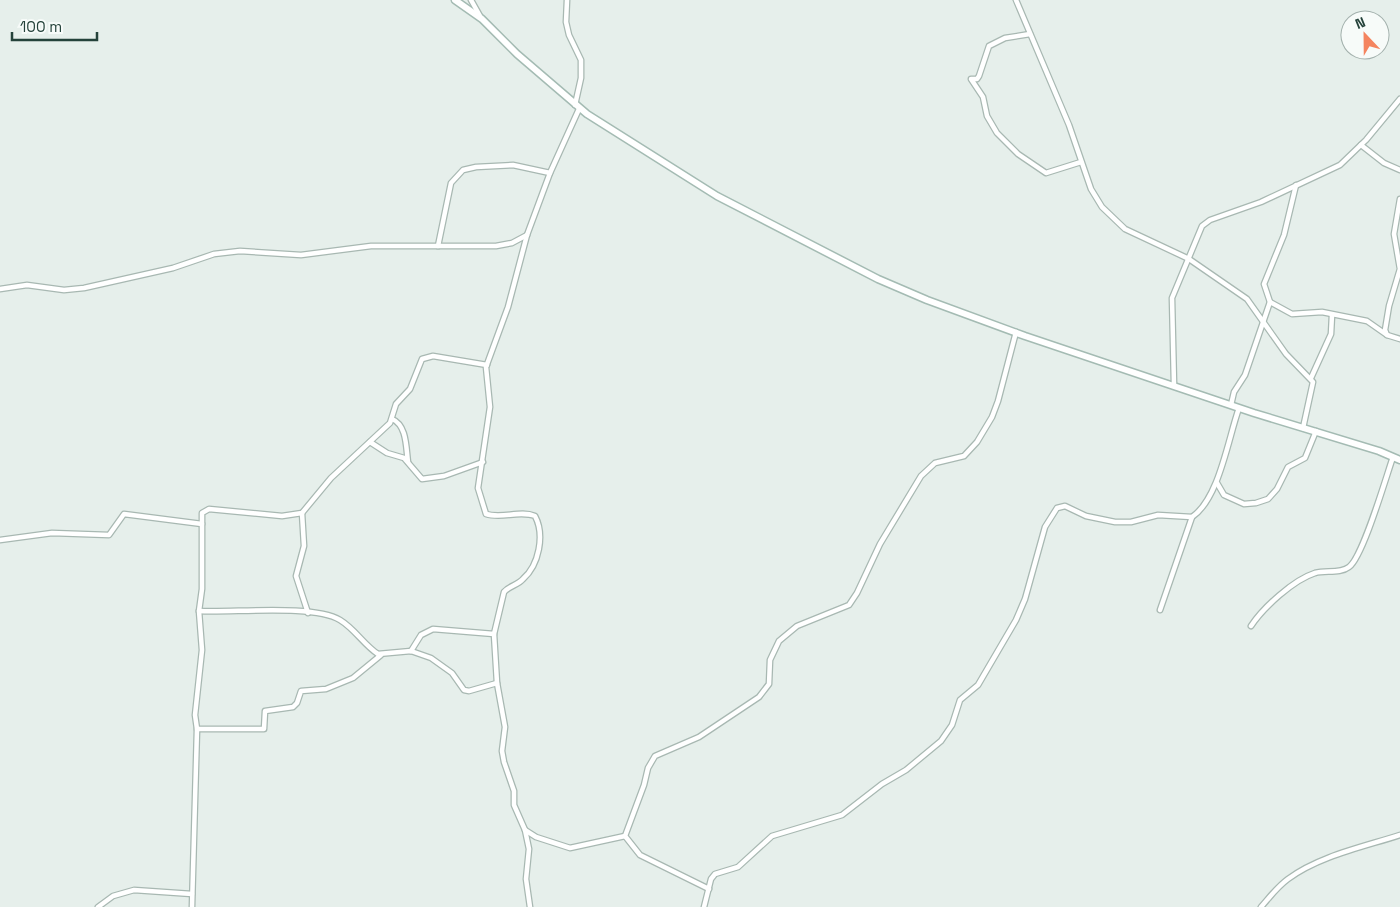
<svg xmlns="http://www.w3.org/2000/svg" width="1400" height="907" viewBox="0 0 1400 907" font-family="'Space Grotesk',sans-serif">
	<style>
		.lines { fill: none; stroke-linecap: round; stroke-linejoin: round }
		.street-casing { stroke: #a8b8b2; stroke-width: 7 }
		.secondary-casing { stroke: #a4bbb3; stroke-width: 9 }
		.street { stroke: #fff; stroke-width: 4.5 }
		.secondary { stroke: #fff; stroke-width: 6 }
	</style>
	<rect width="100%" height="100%" fill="#e6efeb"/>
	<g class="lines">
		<defs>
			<g id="street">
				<path d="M471,0L480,16"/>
				<path d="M567,0L566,22L569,35L581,60V78L575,105"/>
				<path d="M1016,0L1069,125L1091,189L1102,207L1125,229L1189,259L1247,299L1286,354L1313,382L1303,428"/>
				<path d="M1030,34L1005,38L989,46L979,76L977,79H971L983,97L987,116L997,133L1018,154L1046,173L1081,162"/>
				<path d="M1361,145L1384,163L1400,170"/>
				<path d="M438,246L451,183L463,170L476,167L513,165L550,173"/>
				<path d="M0,289L27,285L64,290L84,288L173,268L214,254L240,251L301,255L371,246H496L512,243L527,235"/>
				<path d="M1270,302L1292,314L1322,312L1367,321L1387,335L1400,339"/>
				<path d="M1387,335L1385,330L1389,306L1400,269L1394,234L1400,199"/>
				<path d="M1311,378L1331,334L1332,315"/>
				<path d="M1174,385L1172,298L1202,226L1210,220L1261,202L1340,165L1366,140L1400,99"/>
				<path d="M1231,405L1234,392L1245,375L1270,302L1264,284L1284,235L1296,185"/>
				<path d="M392,419C407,425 406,448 408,462"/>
				<path d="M370,442L387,453L404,458L422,479L444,476L483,462"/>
				<path d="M1217,483L1224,495L1244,504L1256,503L1268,499L1277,489L1288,467L1305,458L1316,431"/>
				<path d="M302,513L304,546L296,576L308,613"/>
				<path d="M0,540L52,533L109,535L124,514L202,524"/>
				<path d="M1160,610L1192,517"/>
				<path d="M199,611C233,613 313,604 340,620C355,629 364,645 378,654L411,651L431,658L452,673L464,690L469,691L497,683"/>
				<path d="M1251,626C1263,608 1293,580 1315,573C1326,570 1340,574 1349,567C1363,557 1386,477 1393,457"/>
				<path d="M411,651L421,635L433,629L494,634"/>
				<path d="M197,729H264L265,711L293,707L297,703L301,691L326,689L353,678L381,655"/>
				<path d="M525,830L536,837L570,848L625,836"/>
				<path d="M709,889L640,855L625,836L644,785L648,768L655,756L699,737L759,697L769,684L770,660L779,641L797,626L849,605L857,593L880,544L921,476L935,463L964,456L977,442L992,417L998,401L1016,332"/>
				<path d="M98,907L113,896L134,890L192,894"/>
				<path d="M192,907L197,729L195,715L202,650L199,611L202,589V513L209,509L282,516L302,513L331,478L390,423L396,404L410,389L422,359L433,356L487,365"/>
				<path d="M530,907L526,879L529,849L525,830L514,805V791L504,762L502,751L505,727L497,683L494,634L504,592C509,586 518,585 523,579C539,565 545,535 535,516C520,510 502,519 486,514L478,488L490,407L486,367L508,307L527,235L550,173L579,109"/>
				<path d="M704,907L711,879L715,874L738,867L772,836L842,815L882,784L906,770L941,741L952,725L960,700L978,685L1016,620L1025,599L1045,527L1057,508L1065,506L1086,516L1115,522H1131L1158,515L1192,517C1219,499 1228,439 1239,408"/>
				<path d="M1261,907C1269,898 1277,887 1288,879C1319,856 1363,847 1400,835"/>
			</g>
			<path id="secondary" d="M455,0L482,19L517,54L587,114L717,196L878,279L927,300L1025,336L1254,413L1379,451L1400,460"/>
		</defs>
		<use href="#street" class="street-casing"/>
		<use href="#secondary" class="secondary-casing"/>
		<use href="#street" class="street"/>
		<use href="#secondary" class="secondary"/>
	</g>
	<g transform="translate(1365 35) rotate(338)"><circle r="24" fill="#f7fbf9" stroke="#a3b1ad"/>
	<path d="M0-4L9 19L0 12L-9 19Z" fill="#f4845f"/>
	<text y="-8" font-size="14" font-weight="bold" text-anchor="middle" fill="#24423a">N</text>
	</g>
	<path d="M12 32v8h85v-8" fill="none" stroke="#24423a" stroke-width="2.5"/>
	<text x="20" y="32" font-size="15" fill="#24423a" stroke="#f7fbf9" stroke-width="4" paint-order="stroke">100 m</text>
</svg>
